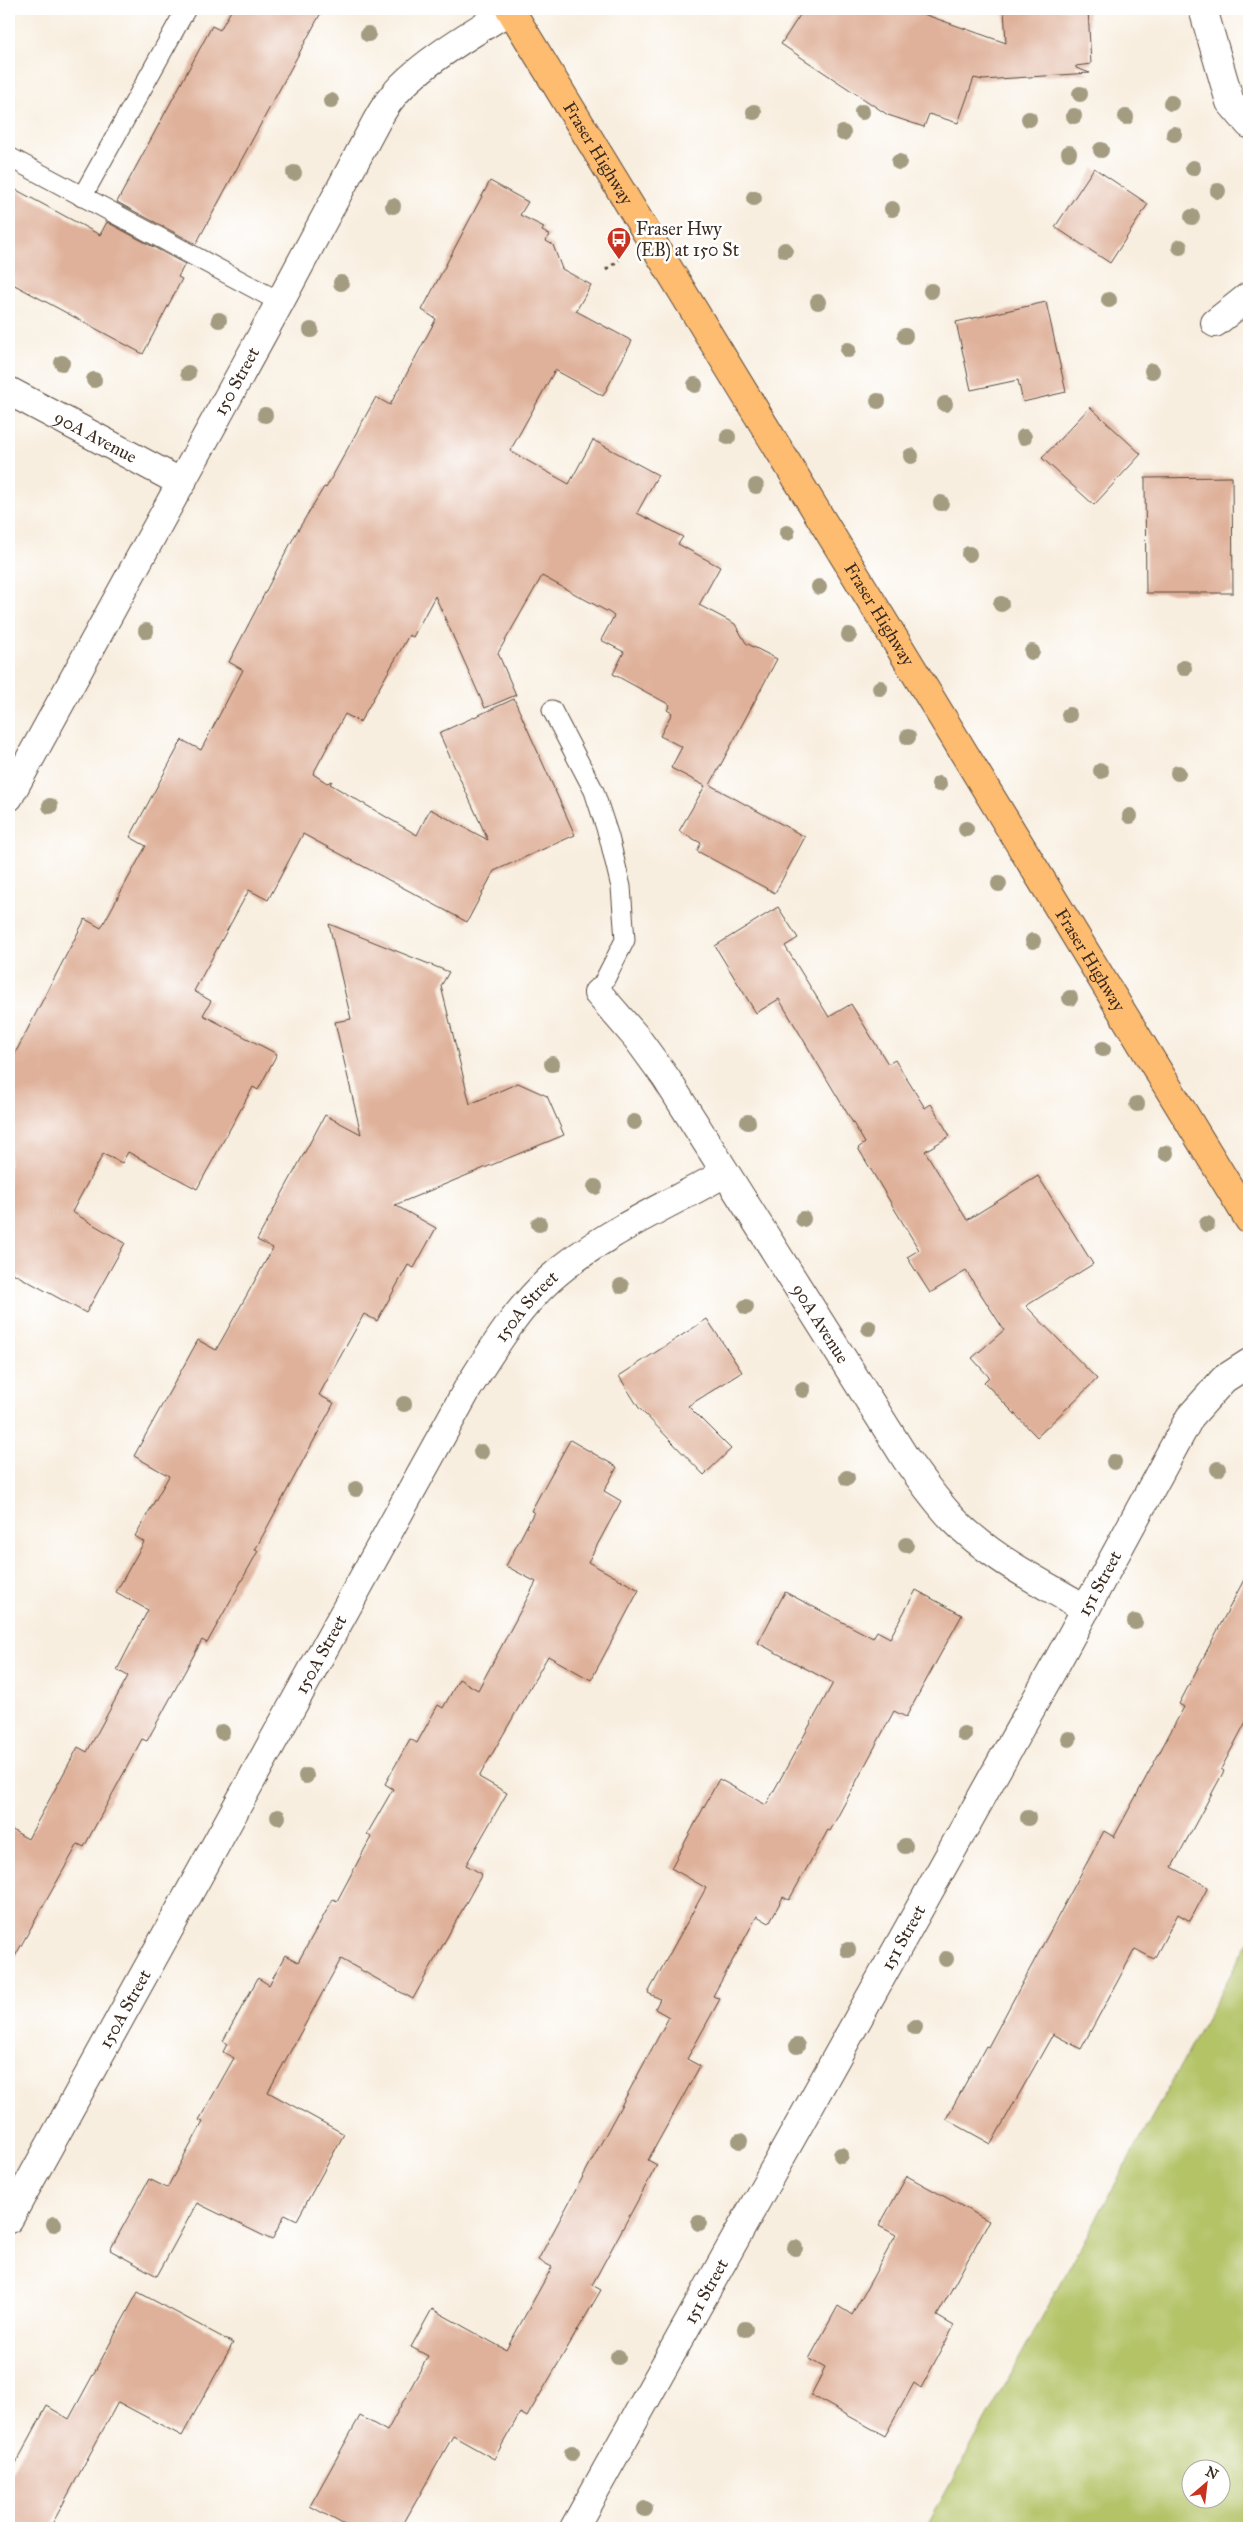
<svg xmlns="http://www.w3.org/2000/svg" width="1258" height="2537" viewBox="0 0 1258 2537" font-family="'IM FELL Great Primer',serif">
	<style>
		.green { fill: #b3c366; stroke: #777642; fill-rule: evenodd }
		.building { fill: #dfb19a }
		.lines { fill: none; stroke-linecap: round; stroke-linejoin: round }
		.service-casing { stroke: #57473b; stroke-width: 21 }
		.minor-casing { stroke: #57473b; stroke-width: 30 }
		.primary-casing { stroke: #57473b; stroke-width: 30 }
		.path { stroke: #57473b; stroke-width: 3; stroke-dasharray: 4 4; stroke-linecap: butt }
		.service { stroke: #fff; stroke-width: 19 }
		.minor { stroke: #fff; stroke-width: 28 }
		.primary { stroke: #fdbc70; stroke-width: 28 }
		.tree { fill: #a49c81 }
		.labels { text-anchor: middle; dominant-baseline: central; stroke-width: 5; stroke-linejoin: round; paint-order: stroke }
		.street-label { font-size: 18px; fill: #3b2a1e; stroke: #fff }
		.poi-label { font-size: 18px; fill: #3b2a1e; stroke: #fff; text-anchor: start }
	</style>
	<rect width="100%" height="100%" fill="#fff"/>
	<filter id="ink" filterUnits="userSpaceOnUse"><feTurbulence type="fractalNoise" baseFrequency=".02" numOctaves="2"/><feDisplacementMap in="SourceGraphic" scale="10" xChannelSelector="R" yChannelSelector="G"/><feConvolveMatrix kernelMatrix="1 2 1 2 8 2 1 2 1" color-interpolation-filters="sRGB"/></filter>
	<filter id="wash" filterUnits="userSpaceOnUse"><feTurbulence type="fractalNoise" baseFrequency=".0096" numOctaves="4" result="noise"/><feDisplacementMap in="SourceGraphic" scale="20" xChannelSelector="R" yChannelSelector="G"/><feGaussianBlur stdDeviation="1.12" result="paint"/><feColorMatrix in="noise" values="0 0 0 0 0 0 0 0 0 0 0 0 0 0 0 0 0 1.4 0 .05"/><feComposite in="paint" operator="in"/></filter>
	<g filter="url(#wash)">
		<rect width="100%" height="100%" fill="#f8eedf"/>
		<path class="green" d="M1249,1941V2528H926ZM1190,2470H1220V2500H1190Z"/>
		<g id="blocks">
			<g class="building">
				<path d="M232,9H323L196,244L117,202L212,26L220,30Z"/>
				<path d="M804,9H909L1006,43L1004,9H1088L1091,64L1076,66V68L1090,73L983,80L974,78L958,123L929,114L924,127L888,115L781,44Z"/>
				<path d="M1094,168L1148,204L1110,263L1055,227Z"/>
				<path d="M490,181L528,202L520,215L544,227L542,231L550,235L546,241L553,245L562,269L591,285L576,311L632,341L603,396L555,370L510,451L569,484L593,440L658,475L637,513L683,537L678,544L720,567L699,605L735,624L746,643L777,659L710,785L805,837L775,893L697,851L701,843L679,831L705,786L671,768L682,747L660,736L672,713L667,710L670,705L613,674L624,652L601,640L614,616L610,613L542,576L498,653L516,695L485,708L435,596L413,637L409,635L360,722L345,714L313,774L327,783L332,781L330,784L417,835L430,809L488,840L439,733L514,699L575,835L494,871L467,922L303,834L268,900L249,890L194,991L211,1001L203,1015L277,1054L258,1090L253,1087L197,1189L128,1152L122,1163L103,1154L72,1212L125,1243L86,1313L9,1271V1065L85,919L101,928L146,846L130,837L182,740L201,750L243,670L229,662L295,535L324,487L326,488L376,397L390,405L436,319L422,310Z"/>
				<path d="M9,186L100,235L107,222L185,264L178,277L182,279L143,354L9,282Z"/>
				<path d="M1046,302L1066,392L1023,402L1018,380L971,390L956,322Z"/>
				<path d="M1090,407L1141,454L1094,505L1042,458Z"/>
				<path d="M1232,477L1233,593H1146L1145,478Z"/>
				<path d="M778,907L798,938L785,946L829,1017L851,1004L888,1064L895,1060L925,1108L931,1104L950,1136L925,1151L967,1220L1038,1176L1093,1264L1026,1306L1097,1379L1037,1437L984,1382L989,1377L972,1358L1004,1330L966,1271L930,1293L907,1257L919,1250L858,1148L865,1143L779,999L756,1013L715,946Z"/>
				<path d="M329,924L449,972L441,986L470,1104L518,1083L547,1096L564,1135L395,1205L436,1228L414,1268L408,1265L377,1321L364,1314L319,1395L334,1403L255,1550L258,1551L207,1643L202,1640L147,1741L142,1739L84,1847L78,1844L9,1967V1828L28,1839L78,1747L87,1752L128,1676L117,1670L148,1610L116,1592L144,1542L135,1536L169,1476L134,1456L198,1340L216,1350L229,1327L273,1248L257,1240L325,1115L361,1134L335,1022L351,1019Z"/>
				<path d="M707,1319L742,1372L688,1406L731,1449L704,1475L639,1408L619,1376Z"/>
				<path d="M570,1440L617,1467L604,1491L621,1501L588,1562L639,1590L591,1680L548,1656L479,1777L507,1793L466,1865L482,1874L413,1999L341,1959L268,2092L344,2134L297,2220L285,2214L272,2240L197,2203L157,2276L110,2250L149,2179L167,2188L203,2122L199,2120L234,2058L223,2052L227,2044L223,2041L258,1978L269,1985L285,1955L298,1962L333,1899L337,1901L371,1837L367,1834L393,1789L385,1784L410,1739L417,1743L438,1705L443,1708L459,1679L478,1690L536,1582L506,1566L534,1512L531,1511Z"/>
				<path d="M1249,1570V1716L1221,1769L1224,1771L1172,1867L1208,1887L1190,1921L1178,1914L1154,1959L1135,1949L1081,2049L1053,2034L991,2144L946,2119L986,2046L988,2047L1104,1831L1114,1837L1184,1707L1179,1704Z"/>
				<path d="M916,1590L962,1615L906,1717L894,1711L830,1831L828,1830L789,1900L783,1897L769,1923L757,1916L713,1996L720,1999L687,2059L700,2066L648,2160L657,2165L592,2285L601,2290L527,2417L520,2413L494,2459L453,2436L401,2528H350L310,2506L360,2416L387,2431L428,2356L411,2347L432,2309L506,2350L552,2267L538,2260L669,2017L655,2009L660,1999L648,1993L706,1888L671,1868L719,1779L766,1805L833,1683L758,1643L785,1592L873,1638L877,1631L890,1638Z"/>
				<path d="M907,2176L989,2221L937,2316L954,2326L921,2388L914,2383L885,2436L811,2395L825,2368L809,2359L838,2306L852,2315L896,2235L879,2226Z"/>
				<path d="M138,2292L233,2343L182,2436L118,2402L50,2528H9V2476L47,2406L69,2419Z"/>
			</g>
		</g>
	</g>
	<g filter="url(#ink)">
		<use href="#blocks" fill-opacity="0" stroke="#57473b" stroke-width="1"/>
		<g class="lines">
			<defs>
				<g id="service">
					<path d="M9,157L280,302"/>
					<path d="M82,197L186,9"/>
					<path d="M552,710L594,791L609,837L621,887L625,940L598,993"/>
				</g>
				<g id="minor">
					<path d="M1203,9L1230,102L1249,124"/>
					<path d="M1215,323L1249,296"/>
					<path id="s1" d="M9,391L182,483"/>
					<path id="s2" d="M9,797L280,302L376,122C381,113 386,104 393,96C419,64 477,30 512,9"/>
					<path id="s3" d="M598,993L636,1037L666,1078L906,1459C921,1480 936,1501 953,1519C990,1558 1041,1582 1086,1609"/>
					<path id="s4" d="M9,2219L468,1388C492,1350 516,1310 550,1279C600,1234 667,1206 725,1173"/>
					<path id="s5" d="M574,2528L1057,1662L1190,1417L1224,1379L1249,1363"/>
				</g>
				<g id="primary">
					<path id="s6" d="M510,9L1249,1220"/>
				</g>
			</defs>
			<use href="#service" class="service-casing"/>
			<use href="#minor" class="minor-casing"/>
			<use href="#primary" class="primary-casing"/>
			<path class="path" d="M606,270L619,260"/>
			<use href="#service" class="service"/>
			<use href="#minor" class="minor"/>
			<use href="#primary" class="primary"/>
		</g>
		<g class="tree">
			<circle cx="368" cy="34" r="8"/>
			<circle cx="1080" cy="94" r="8"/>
			<circle cx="331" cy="101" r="8"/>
			<circle cx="1171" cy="103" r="8"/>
			<circle cx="754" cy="112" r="8"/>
			<circle cx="862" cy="112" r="8"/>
			<circle cx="1074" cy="116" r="8"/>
			<circle cx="1126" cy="117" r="8"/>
			<circle cx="1029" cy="119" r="8"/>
			<circle cx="843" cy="133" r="8"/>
			<circle cx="1174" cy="134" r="8"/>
			<circle cx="1101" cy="150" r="8"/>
			<circle cx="1069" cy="153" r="8"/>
			<circle cx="899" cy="162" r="8"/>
			<circle cx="1193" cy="168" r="8"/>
			<circle cx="294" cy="173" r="8"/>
			<circle cx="1218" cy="191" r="8"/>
			<circle cx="754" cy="198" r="8"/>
			<circle cx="393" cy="206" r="8"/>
			<circle cx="892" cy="209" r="8"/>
			<circle cx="1192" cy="217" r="8"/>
			<circle cx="1180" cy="247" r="8"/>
			<circle cx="785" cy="250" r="8"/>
			<circle cx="341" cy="283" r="8"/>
			<circle cx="931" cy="291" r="8"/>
			<circle cx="1109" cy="300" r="8"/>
			<circle cx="818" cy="302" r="8"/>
			<circle cx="219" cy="320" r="8"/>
			<circle cx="311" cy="330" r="8"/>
			<circle cx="905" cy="336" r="8"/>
			<circle cx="848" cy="350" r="8"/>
			<circle cx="62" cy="363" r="8"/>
			<circle cx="1152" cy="371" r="8"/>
			<circle cx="188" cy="373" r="8"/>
			<circle cx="94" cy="380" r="8"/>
			<circle cx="695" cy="385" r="8"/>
			<circle cx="878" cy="401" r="8"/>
			<circle cx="945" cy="404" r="8"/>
			<circle cx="265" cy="415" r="8"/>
			<circle cx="728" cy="437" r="8"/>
			<circle cx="1024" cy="437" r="8"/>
			<circle cx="911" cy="456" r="8"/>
			<circle cx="756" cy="486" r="8"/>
			<circle cx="941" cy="503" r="8"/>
			<circle cx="787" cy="533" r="8"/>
			<circle cx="969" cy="554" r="8"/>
			<circle cx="819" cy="587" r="8"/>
			<circle cx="1001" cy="604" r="8"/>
			<circle cx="146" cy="631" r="8"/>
			<circle cx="849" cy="635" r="8"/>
			<circle cx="1032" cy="652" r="8"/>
			<circle cx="1184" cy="668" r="8"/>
			<circle cx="880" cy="688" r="8"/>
			<circle cx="1069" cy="715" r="8"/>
			<circle cx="908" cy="737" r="8"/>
			<circle cx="1101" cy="771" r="8"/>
			<circle cx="1178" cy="773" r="8"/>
			<circle cx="939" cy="784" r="8"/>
			<circle cx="50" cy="806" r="8"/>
			<circle cx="1130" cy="816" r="8"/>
			<circle cx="966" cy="829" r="8"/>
			<circle cx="999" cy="884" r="8"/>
			<circle cx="1033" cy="941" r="8"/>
			<circle cx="1070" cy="998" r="8"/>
			<circle cx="1103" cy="1049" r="8"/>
			<circle cx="552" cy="1064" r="8"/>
			<circle cx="1137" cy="1104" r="8"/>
			<circle cx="634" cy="1122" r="8"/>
			<circle cx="748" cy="1122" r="8"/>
			<circle cx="1166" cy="1153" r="8"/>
			<circle cx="595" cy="1187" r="8"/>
			<circle cx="803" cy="1219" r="8"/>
			<circle cx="539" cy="1224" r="8"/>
			<circle cx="1207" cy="1224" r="8"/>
			<circle cx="621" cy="1286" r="8"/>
			<circle cx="746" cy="1307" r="8"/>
			<circle cx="869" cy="1328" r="8"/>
			<circle cx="803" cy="1390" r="8"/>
			<circle cx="404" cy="1404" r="8"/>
			<circle cx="481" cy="1452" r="8"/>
			<circle cx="1114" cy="1462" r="8"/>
			<circle cx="1218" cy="1469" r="8"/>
			<circle cx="847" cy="1478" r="8"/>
			<circle cx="356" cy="1489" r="8"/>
			<circle cx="906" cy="1545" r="8"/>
			<circle cx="1135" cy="1622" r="8"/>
			<circle cx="222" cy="1732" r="8"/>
			<circle cx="964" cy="1734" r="8"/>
			<circle cx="1069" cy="1739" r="8"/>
			<circle cx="306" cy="1776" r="8"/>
			<circle cx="278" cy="1817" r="8"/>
			<circle cx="1028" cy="1818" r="8"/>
			<circle cx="905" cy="1846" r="8"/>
			<circle cx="848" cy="1950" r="8"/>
			<circle cx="946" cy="1959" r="8"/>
			<circle cx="915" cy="2027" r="8"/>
			<circle cx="797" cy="2046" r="8"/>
			<circle cx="740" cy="2141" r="8"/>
			<circle cx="841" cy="2155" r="8"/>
			<circle cx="699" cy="2223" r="8"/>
			<circle cx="54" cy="2224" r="8"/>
			<circle cx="795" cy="2248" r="8"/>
			<circle cx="745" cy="2329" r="8"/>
			<circle cx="618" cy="2357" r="8"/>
			<circle cx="572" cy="2453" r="8"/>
			<circle cx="645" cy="2509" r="8"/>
		</g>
	</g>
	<defs>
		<symbol id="bus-pin" viewBox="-11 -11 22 30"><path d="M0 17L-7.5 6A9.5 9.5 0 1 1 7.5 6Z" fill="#c8321e" stroke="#fff"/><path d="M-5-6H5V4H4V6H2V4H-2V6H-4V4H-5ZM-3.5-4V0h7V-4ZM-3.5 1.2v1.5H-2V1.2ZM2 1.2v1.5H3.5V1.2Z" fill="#fff"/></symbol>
	</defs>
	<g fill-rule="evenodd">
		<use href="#bus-pin" x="605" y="225" width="28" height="38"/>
	</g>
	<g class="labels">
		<g class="street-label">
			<text stroke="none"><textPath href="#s6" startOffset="169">Fraser Highway</textPath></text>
			<text stroke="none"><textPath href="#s2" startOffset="474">150 Street</textPath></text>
			<text stroke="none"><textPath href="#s1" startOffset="98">90A Avenue</textPath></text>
			<text stroke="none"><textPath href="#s6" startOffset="709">Fraser Highway</textPath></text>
			<text stroke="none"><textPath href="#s6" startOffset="1114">Fraser Highway</textPath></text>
			<text stroke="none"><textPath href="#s4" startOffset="1050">150A Street</textPath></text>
			<text stroke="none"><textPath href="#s3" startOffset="399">90A Avenue</textPath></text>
			<text stroke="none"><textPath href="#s5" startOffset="1081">151 Street</textPath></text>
			<text stroke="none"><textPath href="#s4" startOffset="645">150A Street</textPath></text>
			<text stroke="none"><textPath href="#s5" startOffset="676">151 Street</textPath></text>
			<text stroke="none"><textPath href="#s4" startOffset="240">150A Street</textPath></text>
			<text stroke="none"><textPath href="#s5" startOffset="271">151 Street</textPath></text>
		</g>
		<g class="poi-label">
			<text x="636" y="229">Fraser Hwy<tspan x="636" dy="21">(EB) at 150 St</tspan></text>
		</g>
	</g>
	<rect width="1258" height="2537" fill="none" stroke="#fff" stroke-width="30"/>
	<g transform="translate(1206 2484) rotate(28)"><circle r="24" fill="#ffffff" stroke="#b1aaa5"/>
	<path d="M0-4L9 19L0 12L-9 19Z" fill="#c8321e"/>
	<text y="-8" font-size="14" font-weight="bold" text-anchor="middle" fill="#3b2a1e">N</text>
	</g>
</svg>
